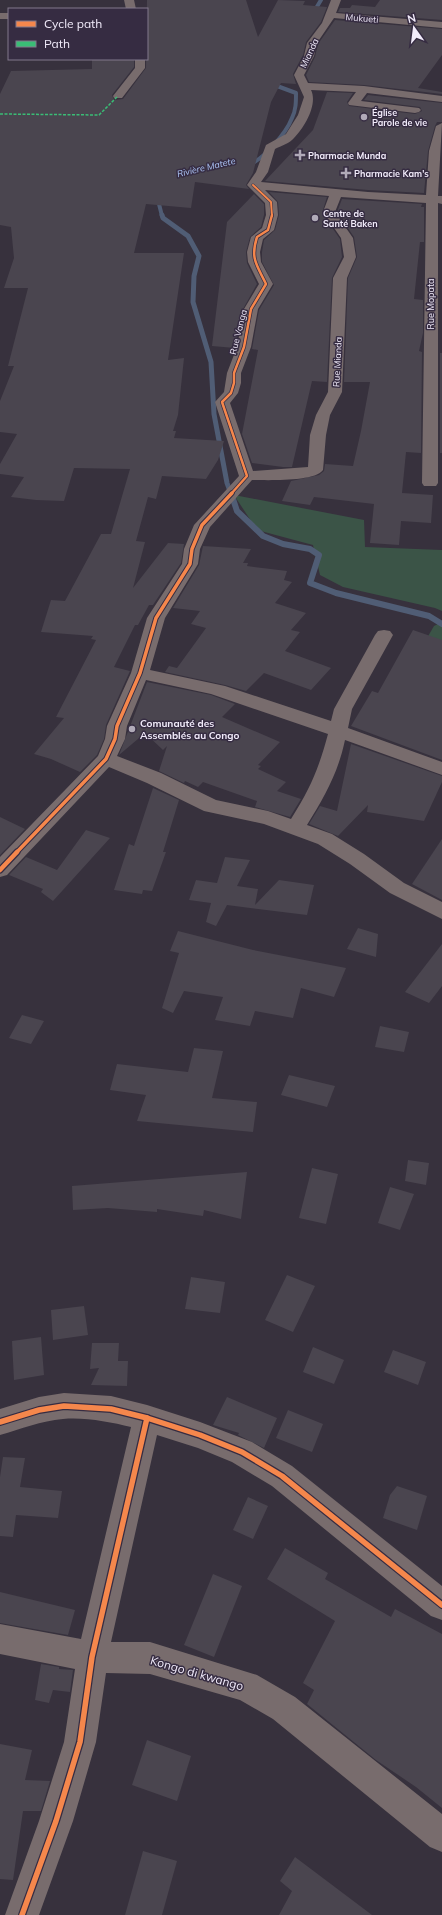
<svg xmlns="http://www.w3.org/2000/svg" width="442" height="1915" viewBox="0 0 442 1915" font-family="Mulish,sans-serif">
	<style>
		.green { fill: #3b5447 }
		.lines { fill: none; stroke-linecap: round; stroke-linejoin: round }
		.stream-far2 { stroke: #505d75; stroke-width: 4 }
		.stream-far1 { stroke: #505d75; stroke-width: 5 }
		.stream { stroke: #505d75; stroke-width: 6 }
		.building { fill: #4a454f }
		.street { fill: #786c6d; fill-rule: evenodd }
		.quiet { stroke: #3abd76; stroke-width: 1.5; stroke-dasharray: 3 1.5; stroke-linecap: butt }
		.cycleway-far4-casing { stroke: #362c42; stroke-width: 3 }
		.cycleway-far3-casing { stroke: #362c42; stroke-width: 4 }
		.cycleway-far2-casing { stroke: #362c42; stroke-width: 5.5 }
		.cycleway-far1-casing { stroke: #362c42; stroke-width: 7 }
		.cycleway-casing { stroke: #362c42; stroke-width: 8 }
		.cycleway-far4 { stroke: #f5874c; stroke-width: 2 }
		.cycleway-far3 { stroke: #f5874c; stroke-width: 2.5 }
		.cycleway-far2 { stroke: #f5874c; stroke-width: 3.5 }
		.cycleway-far1 { stroke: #f5874c; stroke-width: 4.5 }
		.cycleway { stroke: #f5874c; stroke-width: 5.5 }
		.poi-dot { fill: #b0aab8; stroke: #362c42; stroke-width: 1.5 }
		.labels { text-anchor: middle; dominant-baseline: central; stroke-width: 3; stroke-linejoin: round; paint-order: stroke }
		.far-street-label { font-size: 9px; fill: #f1ebfa; stroke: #362c42 }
		.far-poi-label { font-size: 9px; font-weight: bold; fill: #f1ebfa; stroke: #362c42; text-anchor: start }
		.far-water-label { font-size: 9px; font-style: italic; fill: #adc6f7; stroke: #362c42 }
		.poi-label { font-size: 10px; font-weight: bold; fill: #f1ebfa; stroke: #362c42; text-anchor: start }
		.near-street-label { font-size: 12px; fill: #f1ebfa; stroke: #362c42 }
	</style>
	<rect width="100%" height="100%" fill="#37313d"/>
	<g class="green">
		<path d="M234,495L364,520L365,547L442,550V611L435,608L343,587L320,575L313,545L257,530Z"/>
		<path d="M442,622V651L423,645L434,626Z"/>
	</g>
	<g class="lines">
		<g class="stream-far2">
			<path d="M312,15L321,0"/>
			<path d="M245,167C262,161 286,134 292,118C296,110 296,102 296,93L269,83"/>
			<path d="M157,196L162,216"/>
		</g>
		<path class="stream-far1" d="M162,215L163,218L188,236L199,256L194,276L193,302L211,362L214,414L227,483L231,494"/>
		<path class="stream" d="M231,493L237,511L263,536L283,544L310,549L319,555L310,583L336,593L429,616L442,624"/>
	</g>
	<g class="building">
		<path d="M147,0H246L258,37L278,0L305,1L303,5L327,7L321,22L306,42L303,55L293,74L296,84L281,83L271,102L253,173L246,185L249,189L195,182L191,208L146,204L134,253H184L168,360L184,358L178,415L173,431H176L174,438L224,441L218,460L206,479L162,476L156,499L148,497L136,541L145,542L133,588L168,543L184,544L181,563L153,605H149L138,625H135L114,667L130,671L106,725L104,739L97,755L80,772L51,759L34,754L64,718L56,717L96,640L91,639L93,636L41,632L51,600L65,601L101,534H111L130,469L74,468L64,501L36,500L11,497L24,477L0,474V464L17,434L0,432V401L14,366H8L28,288H4L14,258L11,227L0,225V94L11,71L92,69V59H134V67L112,95L114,100L123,99L146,68Z"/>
		<path d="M380,0H442V20L338,12L340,8H350L352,5L375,7Z"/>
		<path d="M335,20L442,29V55L418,88L442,92V94L364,85L309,82L306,75L315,57L318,44Z"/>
		<path d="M327,92L353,93L347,102L349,106L415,114L422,111L420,107L364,100L368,95L442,103V122H437L435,126L428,151L424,193L368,190L265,181L313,130Z"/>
		<path d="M269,192L327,197L322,213L340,239L342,257L332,278L327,382L312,381L292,467H283L252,463L242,434L258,350L252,349L259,310L274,285L262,262V252L264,240L275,230L279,215L278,202Z"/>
		<path d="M254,194L264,204V215L261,227L250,237L246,252L247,263L257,284L243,309L235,348L212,346L227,222Z"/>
		<path d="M342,199L422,204L421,207H424V242H420L414,299L423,300V333L419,351L422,352L421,453L406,452L402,493L433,495L431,523L401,521L399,545L370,543L374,504L314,497L310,505L282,501L291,481L319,475L324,471L325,464L353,466L361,431L370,382H344L348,278L357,257L354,237L337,212Z"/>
		<rect x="440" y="353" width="2" height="100"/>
		<path d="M203,546L251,549L243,563H248L247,566L287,571L284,580L292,582L275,603L306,613L291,630L300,632L285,651L331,668L311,690L264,673L246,691L225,685L165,672L169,666L177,668L206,628L191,624L200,611L173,608L199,565Z"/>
		<path d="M413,630L442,640V760L351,726L372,691L378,693Z"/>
		<path d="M147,682L211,695L235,704L222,717L280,742L258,765L261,766L258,769L286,782L277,791L301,799L290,817L255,807L257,801L203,782L198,787L185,781L184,783L159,771L167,746L163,750L145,733L119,755Z"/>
		<path d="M351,744L442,776V782L424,821L367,812L368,805L338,836L309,824L320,806L337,811Z"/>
		<path d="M153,788L179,800L163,852H166L152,891L143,890L142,894L114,890L129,844L134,846Z"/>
		<path d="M0,817L25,829L0,855Z"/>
		<path d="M86,830L110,838L53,901L41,892L43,889L9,875L26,857L57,870Z"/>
		<path d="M442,839V900L412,884Z"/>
		<path d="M225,857L250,860L237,886L258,889L255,905L279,880L314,885L307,915L227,905L216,926L206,922L211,903L189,900L196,880L217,883Z"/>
		<path d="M358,928L378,934L376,957L347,949Z"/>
		<path d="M178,931L253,950L346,968L334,997L301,988L293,1018L255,1011L250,1026L215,1020L223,997L184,991L173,1013L162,1008L179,953L170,951Z"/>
		<path d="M442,944V986L429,1003L405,992Z"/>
		<path d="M22,1015L44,1021L31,1044L9,1038Z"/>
		<path d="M380,1026L409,1032L404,1052L375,1047Z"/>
		<path d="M194,1048L223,1051L212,1098L257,1102L253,1132L137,1121L146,1095L110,1090L117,1064L188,1072Z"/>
		<path d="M289,1075L335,1086L327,1107L281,1095Z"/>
		<path d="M408,1160L429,1163L426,1185L405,1181Z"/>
		<path d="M312,1168L338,1174L326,1224L299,1218Z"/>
		<path d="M247,1172L241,1219L204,1210L203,1216L157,1209V1212L108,1208L73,1210L72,1186Z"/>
		<path d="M390,1187L414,1194L400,1230L378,1223Z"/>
		<path d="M287,1275L315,1286L293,1332L265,1320Z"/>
		<path d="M191,1277L225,1282L220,1313L185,1309Z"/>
		<path d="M84,1306L88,1335L53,1340L51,1310Z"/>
		<path d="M41,1337L44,1375L14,1380L12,1341Z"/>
		<path d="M92,1343H119L118,1361H128L127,1386L91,1385L99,1368L90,1369Z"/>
		<path d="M313,1347L344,1360L334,1384L303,1372Z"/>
		<path d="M393,1350L426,1362L418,1385L384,1372Z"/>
		<path d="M227,1397L277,1418L264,1448L238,1435L239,1433L213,1425Z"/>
		<path d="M288,1410L323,1424L312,1452L276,1438Z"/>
		<path d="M3,1457L25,1458L20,1487L62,1491L58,1518L16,1515L13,1537L0,1536V1477Z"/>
		<path d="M397,1486L427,1496L417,1530L383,1518L390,1495Z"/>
		<path d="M248,1497L268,1506L253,1539L233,1530Z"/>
		<path d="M285,1548L328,1573L325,1579L391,1617L395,1609L442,1634V1808L416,1787L376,1760L307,1704L314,1690L303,1683L335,1621L267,1579Z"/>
		<path d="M213,1574L242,1586L214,1657L184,1645Z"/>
		<path d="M0,1592L75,1610L68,1635L0,1623Z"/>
		<path d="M41,1664L59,1667V1669L73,1670L70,1692L53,1690L49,1703L35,1700Z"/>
		<path d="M147,1740L191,1756L177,1801L132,1785Z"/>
		<path d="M0,1744L32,1750L25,1780L50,1781L41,1811H23L13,1880L0,1879Z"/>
		<path d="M143,1851L177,1861L162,1915H125Z"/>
		<path d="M295,1857L372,1915H279L292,1891L280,1881Z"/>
	</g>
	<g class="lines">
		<g class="street">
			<path d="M124,0H134L136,9H126Z"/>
			<path d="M331,0H341L336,13L442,22V28L334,18L317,43L314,56L304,75L308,83L364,86L442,96V102L367,93L361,101L419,108L421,110L419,112L415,113L349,105L348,103L356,92L311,90C318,104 305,127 294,138C290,143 281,146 275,149L268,172L261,182L368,192L426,195L429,151L436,126L442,123L438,196H442V204L438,203V483L436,486H424L422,483L426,203L341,197L335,212L353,238L356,257L347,278L342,392L330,415L326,435L323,470C315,482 267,480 252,480L210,527L200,549L198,564L165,618L150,670L225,686L331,721L334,709L375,635L378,631L384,630L390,631L393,635L352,709L348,728L442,762V775L345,740C338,773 325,796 307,825L332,834L364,854L404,883L442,902V919L390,893L350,864L318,844L264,824L204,811L147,783L109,767L7,875L0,877V857L98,756L105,739L107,726L131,673L147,618L182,564L184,549L194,525L239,476L215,402L224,392L227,373L237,347L244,309L259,284L248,262L247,252L251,237L262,228L266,215L265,203L247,185L256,172L266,145L286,134L298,115L304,97L294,75L304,56L307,43L322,23ZM265,190L329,196L323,212L341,238L344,257L333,278L328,392L316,415L310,435L308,467L253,471L230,403L238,393L241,383V373L251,347L258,309L273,284L261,262L260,252L263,239L274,230L278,215L277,202ZM146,680L211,694L328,734C319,768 310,789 291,819L268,811L216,800L161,773L117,756L125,739L127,726Z"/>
			<rect x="0" y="13" width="9" height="6"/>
			<path d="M135,59H145V68L122,98H114L113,96L135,68Z"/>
			<path d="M64,1393L111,1396L147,1405L200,1422L252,1442L292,1466L442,1586V1620L431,1616L272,1486L232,1462L198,1448L157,1435L111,1642H150L257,1675L295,1697L442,1814V1852L430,1847L273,1719L240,1700L150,1674L106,1673L96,1742L73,1821L39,1915H5L39,1821L64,1742L75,1669L0,1654V1624L81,1639L131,1427C110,1422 85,1417 63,1419C41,1421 21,1429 0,1435V1409L39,1397Z"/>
		</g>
		<path class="quiet" d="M0,114L99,115L118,96"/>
		<defs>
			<path id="cycleway-far4" d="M253,185L271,202L272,216"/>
			<path id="cycleway-far3" d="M231,494L247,476L222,402L231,393L234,383V373L244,347L251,309L266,284C257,265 250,259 257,237L268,230L272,215"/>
			<path id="cycleway-far2" d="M16,853L106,759L115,739L117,726L140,673L156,618L190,564L192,549L202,525L232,493"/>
			<path id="cycleway-far1" d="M0,870L17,852"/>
			<g id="cycleway">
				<path d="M0,1422L39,1410L64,1406L111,1409L147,1418L200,1435L242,1452L282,1476L442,1605"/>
				<path d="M22,1915L56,1821L80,1742L92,1657L147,1418"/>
			</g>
		</defs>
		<use href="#cycleway-far4" class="cycleway-far4-casing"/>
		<use href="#cycleway-far3" class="cycleway-far3-casing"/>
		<use href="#cycleway-far2" class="cycleway-far2-casing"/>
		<use href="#cycleway-far1" class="cycleway-far1-casing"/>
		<use href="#cycleway" class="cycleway-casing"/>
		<use href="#cycleway-far4" class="cycleway-far4"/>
		<use href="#cycleway-far3" class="cycleway-far3"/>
		<use href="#cycleway-far2" class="cycleway-far2"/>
		<use href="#cycleway-far1" class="cycleway-far1"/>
		<use href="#cycleway" class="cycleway"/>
	</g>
	<g class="poi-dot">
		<circle cx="364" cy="117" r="4"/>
		<path d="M298 149h4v4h4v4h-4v4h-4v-4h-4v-4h4z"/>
		<path d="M344 167h4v4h4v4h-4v4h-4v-4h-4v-4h4z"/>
		<circle cx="315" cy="218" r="4"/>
		<circle cx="132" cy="729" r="4"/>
	</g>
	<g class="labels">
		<g class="far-street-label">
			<text transform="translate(362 18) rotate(5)">Mukueti</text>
			<text transform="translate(309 53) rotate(-65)">Mianda</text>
			<text transform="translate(430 304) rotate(-90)">Rue Mopata</text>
			<text transform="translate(238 332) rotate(-76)">Rue Vanga</text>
			<text transform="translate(337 362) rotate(-87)">Rue Mianda</text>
		</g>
		<g class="far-poi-label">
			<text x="372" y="112">Église<tspan x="372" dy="10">Parole de vie</tspan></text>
			<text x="308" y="155">Pharmacie Munda</text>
			<text x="354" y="173">Pharmacie Kam's</text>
			<text x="323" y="213">Centre de<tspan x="323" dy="10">Santé Baken</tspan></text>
		</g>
		<g class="far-water-label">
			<text transform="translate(206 167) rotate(-13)">Rivière Matete</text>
		</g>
		<g class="poi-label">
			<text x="140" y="723">Comunauté des<tspan x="140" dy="12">Assemblés au Congo</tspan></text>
		</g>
		<g class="near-street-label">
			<text transform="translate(197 1673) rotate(16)">Kongo di kwango</text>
		</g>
	</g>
	<rect x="8" y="8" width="140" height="52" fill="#362c42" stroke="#81788c"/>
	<rect x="16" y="21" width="20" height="6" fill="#f5874c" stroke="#81788c"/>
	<text x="44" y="28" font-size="12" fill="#f1ebfa">Cycle path</text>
	<rect x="16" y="41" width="20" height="6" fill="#3abd76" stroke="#81788c"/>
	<text x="44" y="48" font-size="12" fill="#f1ebfa">Path</text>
	<g transform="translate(414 28) rotate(346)" stroke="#362c42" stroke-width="3" paint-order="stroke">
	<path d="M0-3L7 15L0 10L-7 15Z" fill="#f1ebfa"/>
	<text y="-6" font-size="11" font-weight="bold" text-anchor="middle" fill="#f1ebfa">N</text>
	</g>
</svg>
